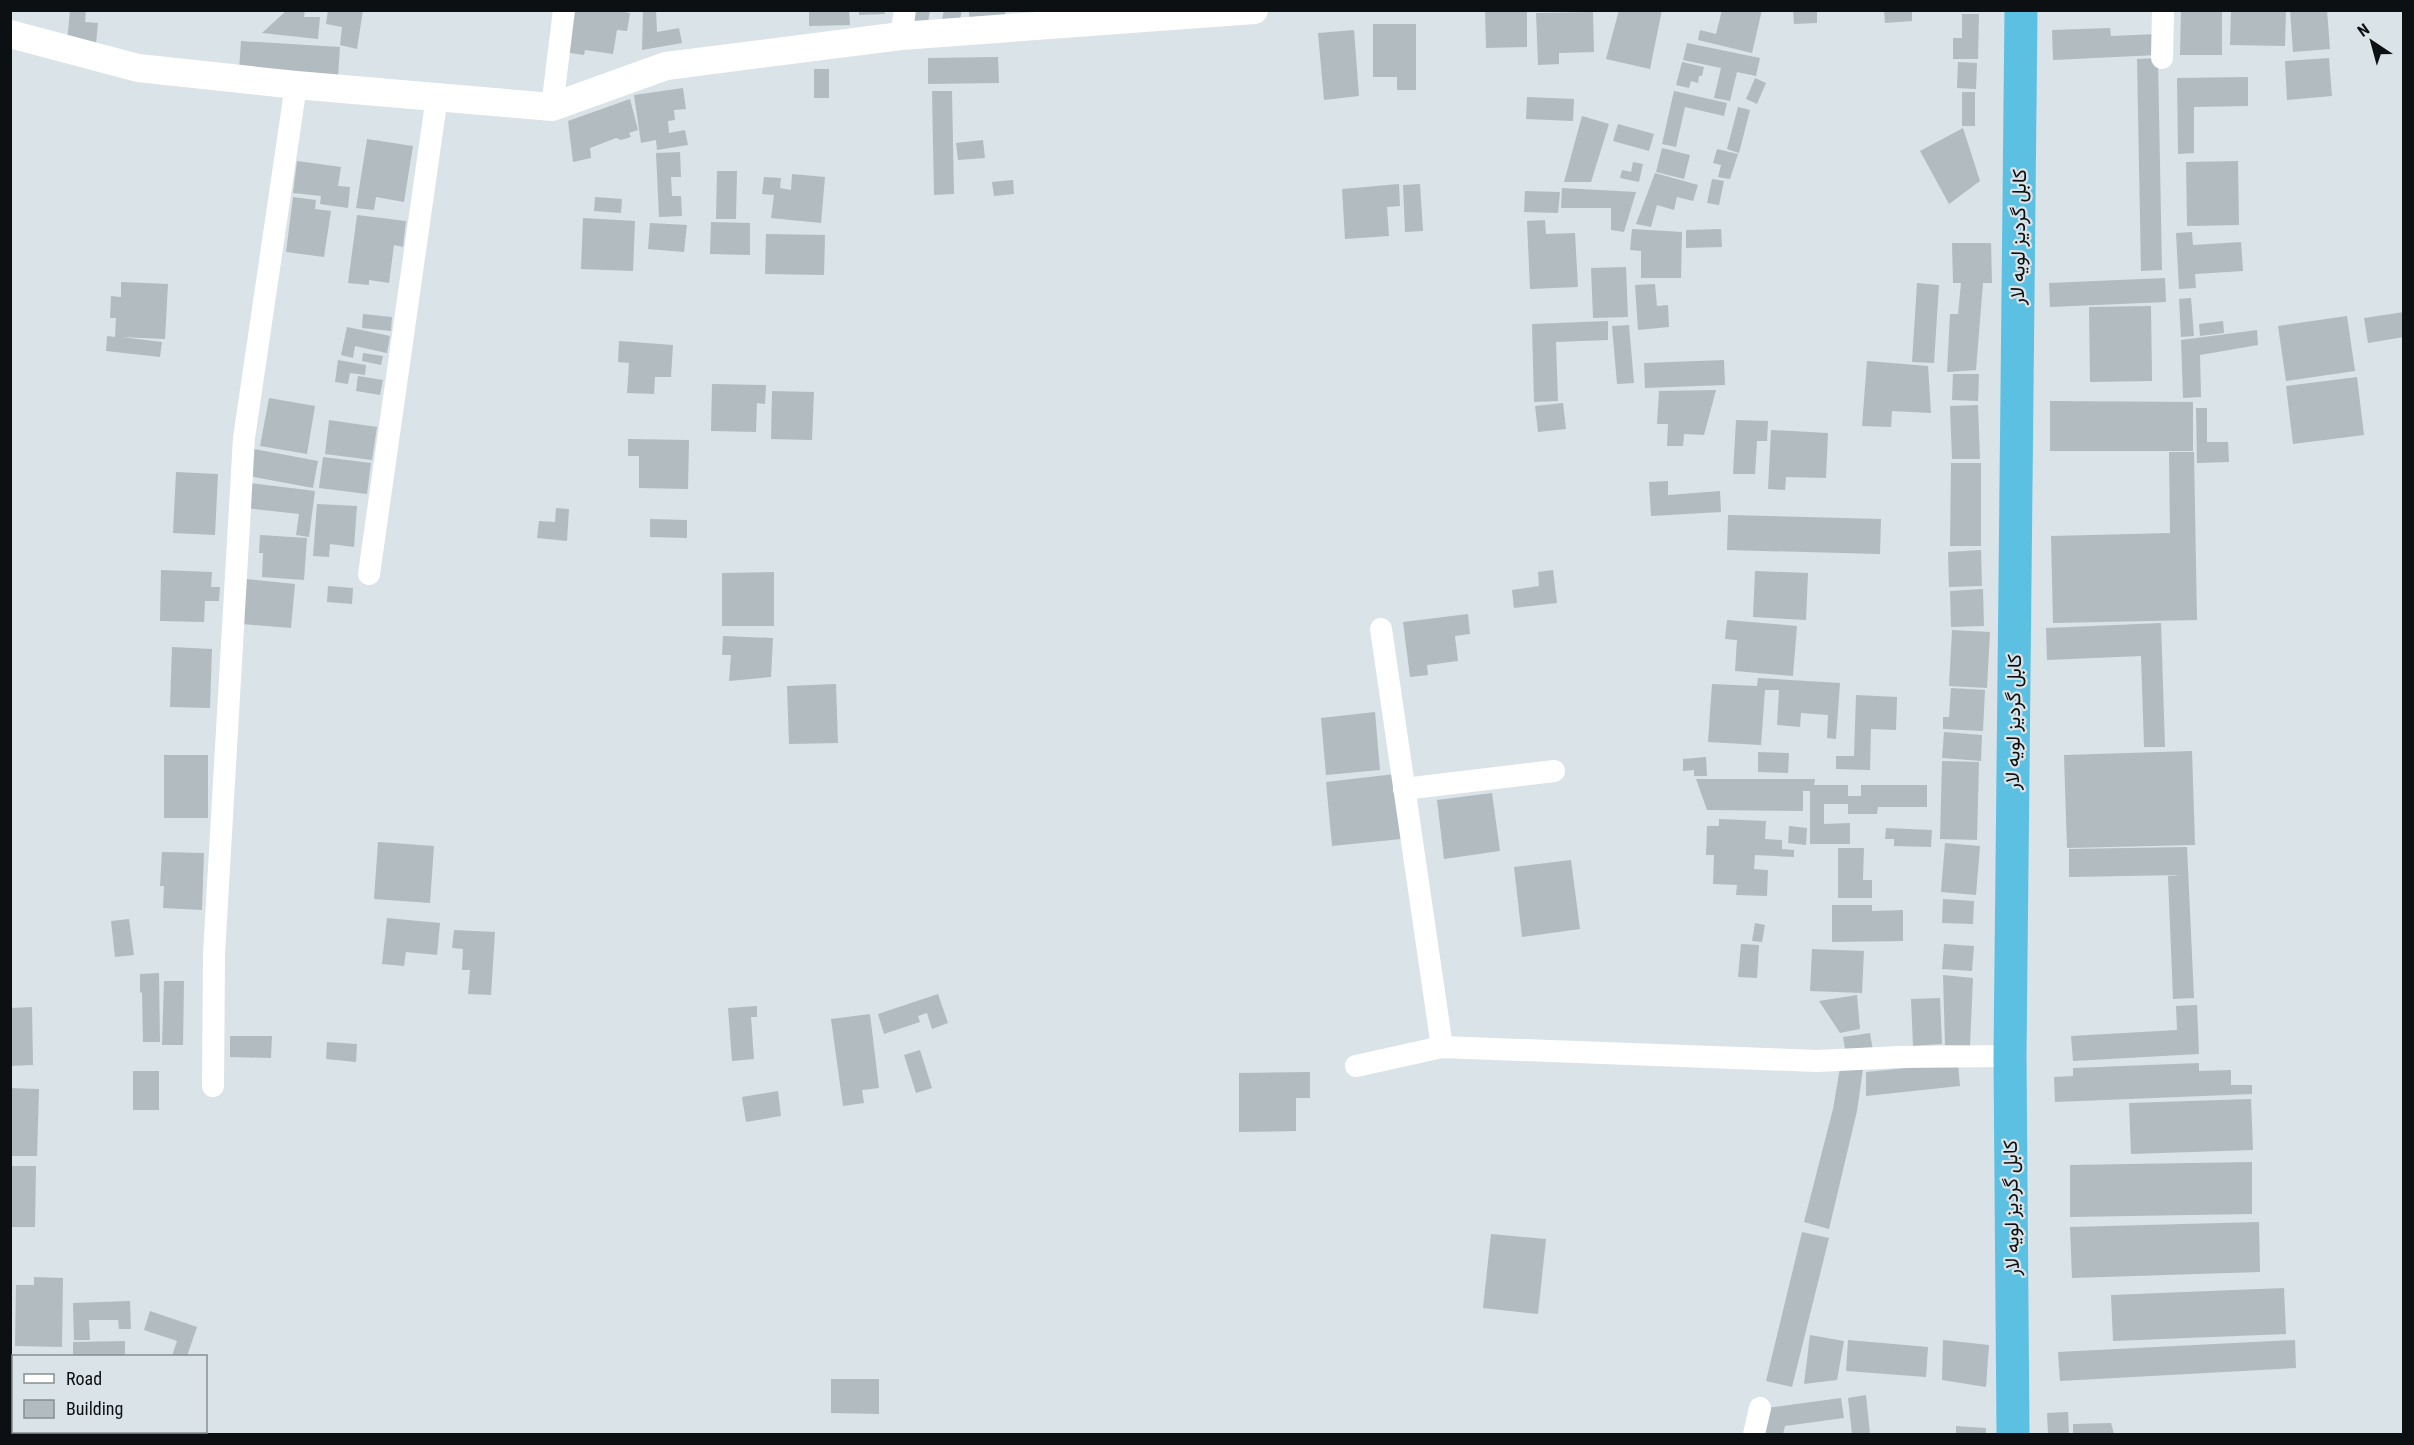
<svg xmlns="http://www.w3.org/2000/svg" width="2414" height="1445" viewBox="0 0 2414 1445" font-family="'Roboto Condensed',Vazirmatn,sans-serif">
	<style>
		.building { fill: #b2bbbf }
		.lines { fill: none; stroke-linecap: round; stroke-linejoin: round }
		.minor { stroke: #fff; stroke-width: 22 }
		.tertiary { stroke: #fff; stroke-width: 28 }
		.trunk { stroke: #5cc0e3; stroke-width: 33 }
		.labels { text-anchor: middle; dominant-baseline: central; stroke-width: 4.5; stroke-linejoin: round; paint-order: stroke }
		.street-label { font-size: 20px; fill: #0d1012; stroke: #dae3e7 }
	</style>
	<rect width="100%" height="100%" fill="#dae3e7"/>
	<g class="building">
		<path d="M70,10H86L85,22L98,23L96,44L67,42Z"/>
		<path d="M287,10H305L304,17H320L318,39L262,33Z"/>
		<path d="M328,10H363L357,49L340,45L342,27L326,24Z"/>
		<path d="M570,10H611L630,13L627,31L617,30L613,54L585,50L584,55L564,52Z"/>
		<path d="M643,10H656L657,32L679,28L682,43L642,50Z"/>
		<path d="M809,10H849L850,25L809,26Z"/>
		<path d="M859,10H884L885,14L859,15Z"/>
		<path d="M912,10H930L927,29L909,28Z"/>
		<path d="M944,10H962L958,29L940,30Z"/>
		<path d="M1485,10H1527V47L1486,48Z"/>
		<path d="M1619,10H1662L1650,69L1606,59Z"/>
		<path d="M1722,10H1762L1752,53L1698,40L1700,30L1716,34Z"/>
		<path d="M1793,10H1817V23L1794,24Z"/>
		<path d="M1884,10H1912V21L1885,23Z"/>
		<path d="M2181,10H2222V55H2180Z"/>
		<path d="M2231,10H2286L2285,46L2230,45Z"/>
		<path d="M2290,10H2327L2330,49L2293,52Z"/>
		<path d="M1005,11L1006,27L970,28L969,12Z"/>
		<path d="M1593,12L1594,52L1559,53V64L1538,65L1536,13Z"/>
		<path d="M1962,14H1979L1978,59H1953V38H1962Z"/>
		<path d="M1373,24H1416V90H1397V77H1373Z"/>
		<path d="M2110,28L2111,36L2157,34V55L2053,60L2052,30Z"/>
		<path d="M1354,30L1359,96L1324,100L1318,33Z"/>
		<path d="M241,41L340,47L338,76L239,70Z"/>
		<path d="M1687,43L1760,58L1756,76L1737,72L1730,101L1714,98L1721,68L1683,60Z"/>
		<path d="M998,57L999,83L928,84V58Z"/>
		<path d="M2158,58L2162,270L2141,271L2137,59Z"/>
		<path d="M2329,58L2332,96L2287,100L2285,61Z"/>
		<path d="M1682,62L1704,67L1702,76H1699L1698,83L1691,81L1689,88L1676,85Z"/>
		<path d="M1958,62L1977,63L1976,89L1957,88Z"/>
		<rect x="814" y="69" width="15" height="29"/>
		<path d="M2248,77V106L2194,107V153L2178,154L2177,78Z"/>
		<path d="M1755,78L1766,83L1757,104L1746,99Z"/>
		<path d="M683,88L686,109L674,110L675,120L668,121L669,133L685,130L688,145L657,150L656,140L641,143L634,95Z"/>
		<path d="M932,91H952L954,194L934,195Z"/>
		<path d="M1674,91L1727,103L1724,116L1685,107L1676,147L1662,144Z"/>
		<rect x="1962" y="92" width="13" height="34"/>
		<path d="M1527,97L1574,99L1573,121L1526,119Z"/>
		<path d="M630,99L638,130L629,133L631,137L621,140L616,138L590,148L591,158L573,162L568,121Z"/>
		<path d="M1738,107L1750,110L1739,153L1727,149Z"/>
		<path d="M1582,116L1609,124L1591,182H1564Z"/>
		<path d="M1618,124L1654,134L1649,151L1613,141Z"/>
		<path d="M1963,128L1980,181L1949,204L1920,151Z"/>
		<path d="M367,139L413,146L404,202L376,197L374,210L356,208Z"/>
		<path d="M983,140L985,158L958,160L956,143Z"/>
		<path d="M1662,148L1690,155L1684,179L1656,172Z"/>
		<path d="M1717,149L1738,154L1730,179L1718,177L1721,165L1713,163Z"/>
		<path d="M680,152L681,177H671L672,196H681L682,216L659,217L656,153Z"/>
		<path d="M297,161L341,167L338,186L350,187L348,208L320,204L321,196L293,193Z"/>
		<path d="M2238,161L2239,225L2187,226L2186,162Z"/>
		<path d="M1633,162L1643,164L1639,182L1620,178L1622,170L1631,172Z"/>
		<path d="M717,171H737L736,219H716Z"/>
		<path d="M1655,173L1698,185L1693,201L1677,197L1674,210L1657,205L1651,227L1636,224Z"/>
		<path d="M792,174L825,177L821,223L771,218L774,195L762,194L764,177L781,178L780,188L791,190Z"/>
		<path d="M1712,179L1724,181L1719,205L1707,203Z"/>
		<path d="M1013,180L1014,194L994,196L992,182Z"/>
		<path d="M1399,184L1400,206L1387,207L1389,236L1345,239L1342,189Z"/>
		<path d="M1420,184L1423,231L1405,232L1403,185Z"/>
		<path d="M1562,188L1636,192L1624,232L1611,230V208H1561Z"/>
		<path d="M1525,191L1560,192L1558,213L1524,212Z"/>
		<path d="M293,197L316,200L315,209L331,211L324,257L286,252Z"/>
		<path d="M595,197L622,199L621,213L594,211Z"/>
		<path d="M357,215L406,221L403,247L394,245L389,283L369,280V285L348,283Z"/>
		<path d="M583,218L635,221L633,271L581,269Z"/>
		<path d="M1545,220L1546,234L1575,233L1578,287L1530,289L1527,221Z"/>
		<path d="M711,222L750,223V255L710,254Z"/>
		<path d="M650,223L687,225L684,252L648,249Z"/>
		<path d="M1632,229L1682,232L1681,278H1641V251L1630,250Z"/>
		<path d="M1721,229L1722,247L1686,248V230Z"/>
		<path d="M2192,232L2193,245L2241,242L2243,271L2195,274L2196,288L2179,289L2176,233Z"/>
		<path d="M766,234L825,235L824,275L765,274Z"/>
		<path d="M1952,243H1991L1992,283H1983L1976,370L1947,372L1950,314H1958L1961,283H1953Z"/>
		<path d="M1626,267L1628,317L1593,318L1591,268Z"/>
		<path d="M2165,278L2166,302L2050,307L2049,283Z"/>
		<path d="M121,282L168,284L165,339L121,337L162,342L160,357L106,351L107,336L115,337L116,318H110L111,296L121,297Z"/>
		<path d="M1917,283L1939,285L1934,363L1912,362Z"/>
		<path d="M1655,284L1657,306L1668,305L1669,327L1638,330L1635,285Z"/>
		<path d="M2191,298L2194,336L2181,337L2179,299Z"/>
		<path d="M2151,306L2152,381L2090,382L2089,307Z"/>
		<path d="M2404,312V337L2368,343L2364,318Z"/>
		<path d="M363,314L392,317L391,331L362,328Z"/>
		<path d="M2347,316L2355,371L2286,381L2278,326Z"/>
		<path d="M1608,321V340L1556,342L1558,401L1534,402L1532,324Z"/>
		<path d="M2223,321L2224,333L2200,336L2199,324Z"/>
		<path d="M1629,325L1634,383L1617,384L1612,326Z"/>
		<path d="M347,327L390,336L387,353L355,346L353,358L341,355Z"/>
		<path d="M2257,330L2258,345L2200,355L2201,397L2183,398L2181,340Z"/>
		<path d="M619,341L673,345L671,377H655L654,394L627,393L629,363L618,362Z"/>
		<path d="M363,353L383,356L381,365L362,361Z"/>
		<path d="M338,360L366,365L365,375L350,373L348,384L335,382Z"/>
		<path d="M1724,360L1725,385L1645,388L1644,363Z"/>
		<path d="M1867,361L1928,366L1931,413L1892,411L1891,427L1862,426Z"/>
		<path d="M1953,374H1979L1978,401L1952,400Z"/>
		<path d="M358,376L383,380L380,395L356,391Z"/>
		<path d="M2357,377L2364,435L2293,444L2286,386Z"/>
		<path d="M712,384L766,385L765,404L757,403L756,432L711,431Z"/>
		<path d="M1716,390L1704,435L1684,434L1683,446H1667L1668,424H1657L1659,391Z"/>
		<path d="M772,391L814,392L812,440L771,439Z"/>
		<path d="M269,398L315,406L307,454L260,446Z"/>
		<path d="M2050,401L2193,402V451H2050Z"/>
		<path d="M1563,403L1566,429L1538,432L1535,406Z"/>
		<path d="M1978,405L1980,459H1952L1950,406Z"/>
		<path d="M2196,408H2207V442H2228L2229,462L2197,463Z"/>
		<path d="M329,420L377,427L372,460L325,454Z"/>
		<path d="M1736,420L1768,421L1767,441H1757L1755,474H1733Z"/>
		<path d="M1771,430L1828,433L1826,478L1786,477L1785,490L1768,489Z"/>
		<path d="M628,439L689,440L688,489L639,488V456H628Z"/>
		<path d="M254,449L318,461L313,488L249,476Z"/>
		<path d="M2169,452H2194L2197,620L2053,623L2051,536L2170,533Z"/>
		<path d="M323,457L371,463L367,494L319,488Z"/>
		<path d="M1951,463H1981V546H1950Z"/>
		<path d="M176,472L218,474L215,535L173,533Z"/>
		<path d="M1668,481V495L1720,491L1721,512L1651,516L1649,482Z"/>
		<path d="M249,483L315,491L309,537L296,535L299,514L246,508Z"/>
		<path d="M317,504L357,506L354,547L330,544L329,557L313,556Z"/>
		<path d="M556,508L569,509L567,541L537,538L539,521L555,522Z"/>
		<path d="M1728,515L1881,519L1880,554L1727,550Z"/>
		<path d="M650,519L687,520V538L650,537Z"/>
		<path d="M260,535L307,538L304,580L262,577L263,553H259Z"/>
		<path d="M1981,550L1982,586L1949,587L1948,552Z"/>
		<path d="M161,570L212,572L211,587H220L219,601H205L204,622L160,621Z"/>
		<path d="M1553,570L1557,603L1514,608L1512,590L1539,586L1538,572Z"/>
		<path d="M1755,571L1808,573L1806,620L1753,617Z"/>
		<path d="M774,572V626H722V573Z"/>
		<path d="M246,579L295,584L291,628L242,624Z"/>
		<path d="M328,586L353,588L352,604L327,602Z"/>
		<path d="M1983,589L1984,626L1951,627L1950,591Z"/>
		<path d="M1468,614L1470,634L1455,636L1458,661L1427,665L1428,675L1410,677L1403,622Z"/>
		<path d="M1727,620L1797,626L1793,676L1735,671L1737,640L1725,639Z"/>
		<path d="M2161,623L2165,747H2144L2141,656L2047,660L2046,628Z"/>
		<path d="M1952,630L1990,632L1987,688L1949,686Z"/>
		<path d="M723,636L773,638L771,677L729,681L731,655H722Z"/>
		<path d="M172,647L212,649L210,708L170,707Z"/>
		<path d="M1758,678L1840,683L1836,739L1827,738L1828,715L1801,713L1800,727L1777,725L1779,690H1765L1761,745L1708,742L1712,684L1757,686Z"/>
		<path d="M836,684L838,743L789,744L787,686Z"/>
		<path d="M1951,688L1985,690L1983,731L1943,729V717H1949Z"/>
		<path d="M1856,695L1897,697L1896,730L1871,729L1870,770L1836,769V756H1854Z"/>
		<path d="M1375,712L1380,770L1326,775L1321,718Z"/>
		<path d="M1944,732L1982,735L1981,761L1942,758Z"/>
		<path d="M2192,751L2195,845L2067,848L2064,755Z"/>
		<path d="M1758,752L1789,753L1788,773L1758,772Z"/>
		<rect x="164" y="755" width="44" height="63"/>
		<path d="M1706,757L1707,776H1694V770L1683,771V759Z"/>
		<path d="M1942,761L1979,762L1977,840L1940,839Z"/>
		<path d="M1395,774L1401,839L1332,846L1326,782Z"/>
		<path d="M1696,779H1815L1814,785H1848V796H1861V785H1927V807H1878L1877,814H1848V804H1824V824L1850,823V844H1810V791H1803V811L1707,810Z"/>
		<path d="M1492,793L1500,851L1444,859L1437,800Z"/>
		<path d="M1719,819L1766,821L1765,839L1782,840V849L1794,850V857L1755,855L1754,869L1768,870L1767,896L1736,895L1737,885L1713,884L1714,855H1706L1707,826H1719Z"/>
		<path d="M1789,826L1807,828L1806,845L1788,843Z"/>
		<path d="M1886,828L1932,830L1931,847L1894,846V839H1885Z"/>
		<path d="M378,842L434,846L430,903L374,899Z"/>
		<path d="M1945,843L1980,846L1976,895L1941,892Z"/>
		<path d="M2187,847L2194,998L2173,999L2168,876L2182,875L2069,877V849Z"/>
		<path d="M1838,848H1864L1863,880H1872V898H1838Z"/>
		<path d="M162,852L204,853L202,910L163,908L164,886H160Z"/>
		<path d="M1571,860L1580,929L1522,937L1514,867Z"/>
		<path d="M1943,899L1974,901L1973,924L1942,923Z"/>
		<path d="M1832,905H1872V911L1903,910V941L1832,942Z"/>
		<path d="M387,918L440,923L437,955L406,952L404,966L382,964Z"/>
		<path d="M129,919L134,955L115,957L111,921Z"/>
		<path d="M1755,923L1765,925L1762,942L1752,941Z"/>
		<path d="M454,930L495,932L491,995L468,994L470,970H462L463,949L452,948Z"/>
		<path d="M1741,944L1759,945L1757,978L1738,977Z"/>
		<path d="M1944,944L1974,946L1972,971L1942,969Z"/>
		<path d="M1812,949L1864,951L1862,993L1810,991Z"/>
		<path d="M159,973L160,1042H143L142,992L140,993V974Z"/>
		<path d="M1943,975L1973,978L1970,1046L1945,1045Z"/>
		<path d="M164,981H184L183,1045H162Z"/>
		<path d="M938,994L948,1023L932,1029L927,1013L918,1016L920,1022L884,1034L878,1014Z"/>
		<path d="M1857,995L1860,1029L1840,1033L1819,1001Z"/>
		<path d="M1940,998L1942,1044L1913,1046L1911,999Z"/>
		<path d="M2197,1005L2199,1054L2073,1061L2071,1036L2177,1030L2176,1006Z"/>
		<path d="M757,1006V1017H751L754,1059L732,1061L728,1008Z"/>
		<path d="M32,1007L33,1065L10,1066V1008Z"/>
		<path d="M870,1014L879,1088L862,1090L864,1103L843,1106L831,1019Z"/>
		<path d="M1870,1033L1873,1051L1846,1055L1843,1037Z"/>
		<path d="M230,1036H272L271,1058L230,1057Z"/>
		<path d="M327,1042L357,1044L356,1062L326,1059Z"/>
		<path d="M920,1050L932,1088L916,1093L904,1055Z"/>
		<path d="M1841,1062H1864L1857,1111L1829,1229L1804,1222L1833,1109Z"/>
		<path d="M1958,1063L1960,1086L1866,1096V1072Z"/>
		<path d="M2199,1063V1071L2231,1070V1085H2252V1094L2055,1102L2054,1077L2073,1076V1068Z"/>
		<rect x="133" y="1071" width="26" height="39"/>
		<path d="M1310,1072V1098H1296V1131L1239,1132V1073Z"/>
		<path d="M10,1088L39,1089L37,1156H10Z"/>
		<path d="M778,1091L781,1116L746,1122L742,1097Z"/>
		<path d="M2251,1099L2253,1150L2131,1154L2129,1103Z"/>
		<path d="M2252,1162V1214L2070,1217V1165Z"/>
		<path d="M10,1166H36L35,1227H10Z"/>
		<path d="M2259,1222L2260,1272L2072,1278L2070,1227Z"/>
		<path d="M1802,1232L1829,1238L1792,1387L1766,1381Z"/>
		<path d="M1491,1234L1546,1239L1538,1314L1483,1308Z"/>
		<path d="M34,1277L63,1278L62,1347L15,1346L16,1285H34Z"/>
		<path d="M2284,1288L2286,1334L2113,1341L2111,1295Z"/>
		<path d="M130,1301L131,1329H119L118,1320H89L90,1340H74L73,1303Z"/>
		<path d="M150,1311L197,1327L187,1356H172L177,1341L144,1330Z"/>
		<path d="M1810,1335L1844,1341L1837,1380L1804,1384Z"/>
		<path d="M1848,1340L1928,1347L1926,1377L1846,1371Z"/>
		<path d="M1943,1340L1989,1345L1986,1387L1942,1380Z"/>
		<path d="M2295,1340L2296,1368L2060,1381L2058,1352Z"/>
		<path d="M125,1341V1356H73V1342Z"/>
		<path d="M831,1379H879V1414L831,1413Z"/>
		<path d="M1866,1395L1870,1434H1852L1848,1398Z"/>
		<path d="M1841,1398L1844,1418L1785,1426L1783,1434H1762L1767,1408Z"/>
		<path d="M2068,1412L2069,1434H2048L2047,1413Z"/>
		<path d="M2111,1423L2114,1434H2073V1424Z"/>
		<path d="M1956,1426L1986,1428V1434H1956Z"/>
		<path d="M82,1432H137L138,1434H83Z"/>
	</g>
	<g class="lines">
		<g class="minor">
			<path d="M901,36L905,10"/>
			<path d="M2162,58L2163,10"/>
			<path d="M552,107L564,10"/>
			<path d="M369,574L437,96"/>
			<path d="M1381,629L1442,1047"/>
			<path d="M1404,789L1554,771"/>
			<path d="M1356,1066L1442,1047L1817,1061L1899,1057L2010,1056"/>
			<path d="M213,1086L214,954L244,438L296,85"/>
			<path d="M1754,1434L1760,1408"/>
		</g>
		<path class="tertiary" d="M10,34L138,68L296,85L552,107L666,66L901,36L1254,10"/>
		<path class="trunk" d="M2013,1434L2010,1056L2021,10"/>
	</g>
	<g class="labels">
		<g class="street-label">
			<text transform="translate(2018 237) rotate(-89)">کابل گردیز لویه لار</text>
			<text transform="translate(2013 722) rotate(-89)">کابل گردیز لویه لار</text>
			<text transform="translate(2011 1208) rotate(-91)">کابل گردیز لویه لار</text>
		</g>
	</g>
	<rect width="2414" height="1445" fill="none" stroke="#0d1012" stroke-width="24"/>
	<rect x="12" y="1355" width="195" height="78" fill="#dae3e7" stroke="#888f92" stroke-width="1.5"/>
	<rect x="24" y="1374" width="30" height="9" fill="#ffffff" stroke="#888f92" stroke-width="1.5"/>
	<text x="66" y="1385" font-size="18" fill="#0d1012">Road</text>
	<rect x="24" y="1400" width="30" height="18" fill="#b2bbbf" stroke="#888f92" stroke-width="1.5"/>
	<text x="66" y="1415" font-size="18" fill="#0d1012">Building</text>
	<g transform="translate(2372 42) rotate(324)" stroke="#dae3e7" stroke-width="4.5" paint-order="stroke">
	<path d="M0-4.5L10 22L0 15L-10 22Z" fill="#0d1012"/>
	<text y="-9" font-size="16" font-weight="bold" text-anchor="middle" fill="#0d1012">N</text>
	</g>
</svg>
